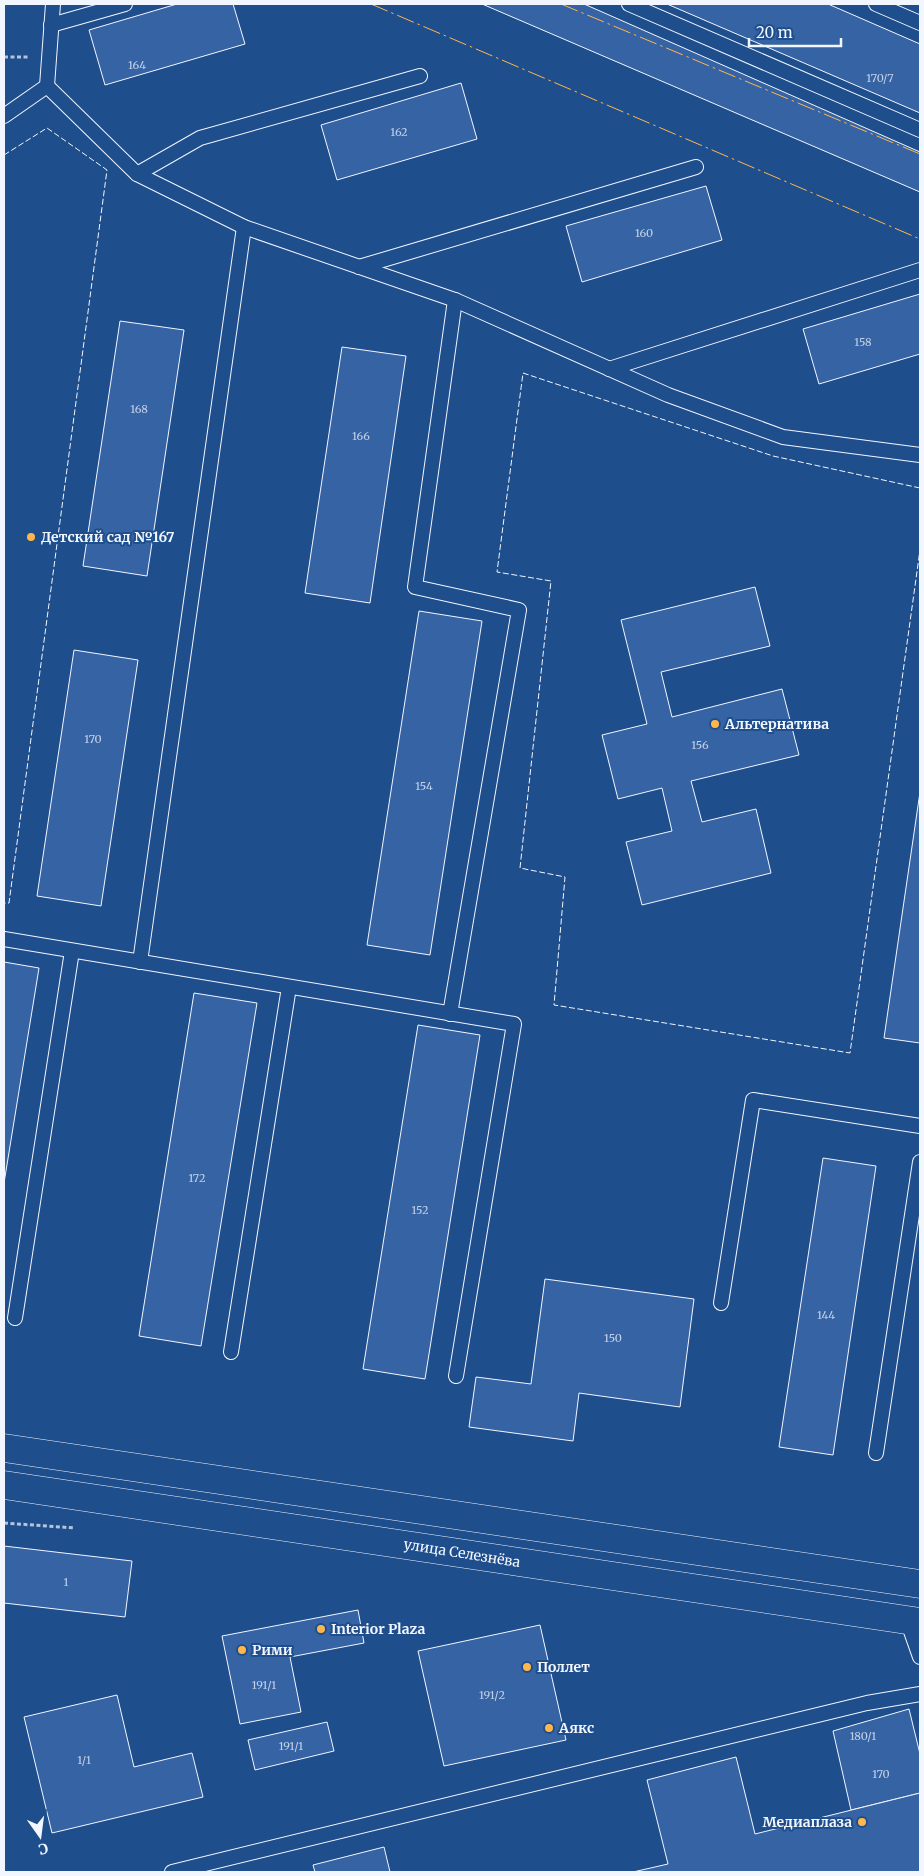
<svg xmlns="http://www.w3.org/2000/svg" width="924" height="1876" viewBox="0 0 924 1876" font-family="Merriweather,serif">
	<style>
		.building { fill: #3563a3; stroke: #f2f6ff }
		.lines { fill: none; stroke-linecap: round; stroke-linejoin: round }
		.lane-casing { stroke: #f2f6ff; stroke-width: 16 }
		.primary-casing { stroke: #f2f6ff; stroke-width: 29 }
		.path { stroke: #b3c4dc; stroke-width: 3; stroke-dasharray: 4 2.5; stroke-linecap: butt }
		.lane { stroke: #1f4e8c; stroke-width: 14 }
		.primary { stroke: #1f4e8c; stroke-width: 28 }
		.fence { stroke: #f2f6ff; stroke-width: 1; stroke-dasharray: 6 2.5; stroke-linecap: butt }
		.power { stroke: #ffb74d; stroke-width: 1; stroke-dasharray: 18 4 2.5 4; stroke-linecap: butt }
		.poi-dot { fill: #ffb74d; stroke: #1f4e8c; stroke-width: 2 }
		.labels { text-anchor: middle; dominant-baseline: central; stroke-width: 4; stroke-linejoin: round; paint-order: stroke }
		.number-label { font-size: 11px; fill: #c3d1e8 }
		.poi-label { font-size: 14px; font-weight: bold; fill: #f2f6ff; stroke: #1f4e8c; text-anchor: start }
		.street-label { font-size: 14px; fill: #f2f6ff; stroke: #1f4e8c }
	</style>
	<rect width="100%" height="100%" fill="#1f4e8c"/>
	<g class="building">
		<path d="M177,4H233L245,44L105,85L89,30Z"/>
		<path d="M482,4H584L920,152V192Z"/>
		<path d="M667,4H828L920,44V113Z"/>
		<path d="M461,83L477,139L337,180L321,125Z"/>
		<path d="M706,186L722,240L582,282L566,226Z"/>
		<path d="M920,294V354L819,384L803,329Z"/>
		<path d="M120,321L184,330L147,576L83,566Z"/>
		<path d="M342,347L406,356L370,603L305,593Z"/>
		<path d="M755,587L770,646L661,672L672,717L782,689L799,755L691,781L702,822L756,809L771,873L642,905L626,842L672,831L662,788L618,799L602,735L647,724L621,620Z"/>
		<path d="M419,611L482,621L430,955L367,945Z"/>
		<path d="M74,650L138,660L101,906L37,896Z"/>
		<path d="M920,792V1043L884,1038Z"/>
		<path d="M4,962L39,968L4,1183Z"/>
		<path d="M194,993L257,1003L201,1346L139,1336Z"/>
		<path d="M418,1025L480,1035L425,1379L363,1369Z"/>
		<path d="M823,1158L876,1166L833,1455L779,1447Z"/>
		<path d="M545,1279L694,1299L680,1407L579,1393L573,1441L469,1427L476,1377L531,1384Z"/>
		<path d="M4,1546L132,1561L125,1617L4,1603Z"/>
		<path d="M358,1610L364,1643L290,1657L301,1712L240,1724L222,1636Z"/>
		<path d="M540,1625L566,1740L444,1766L418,1651Z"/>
		<path d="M117,1695L134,1767L192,1753L203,1797L52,1833L24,1717Z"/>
		<path d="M909,1709L920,1754V1793L851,1810L833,1731Z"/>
		<path d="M327,1722L334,1751L255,1770L248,1740Z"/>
		<path d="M736,1757L755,1834L920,1793V1872H633L668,1864L647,1780Z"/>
		<path d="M384,1847L390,1872H315L313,1865Z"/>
	</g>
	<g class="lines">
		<defs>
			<g id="lane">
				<path d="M629,4L920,130"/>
				<path d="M876,4L920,23"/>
				<path d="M51,25L125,4"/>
				<path d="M47,86L53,4"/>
				<path d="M4,116L47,86L137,174L244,227L455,300L668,395L783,437L920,455"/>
				<path d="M137,174L200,138L420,76"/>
				<path d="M359,267L696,167"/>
				<path d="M609,369L920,270"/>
				<path d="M4,939L514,1024L456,1376"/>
				<path d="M140,962L244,227"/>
				<path d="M450,1014L519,610L415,587L455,300"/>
				<path d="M721,1303L753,1100L920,1126"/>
				<path d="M15,1318L72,951"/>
				<path d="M231,1352L289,987"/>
				<path d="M876,1453L920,1162"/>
				<path d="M907,1620L920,1657"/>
				<path d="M172,1872L867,1703L920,1694"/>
			</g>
			<g id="primary">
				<path d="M4,1448L920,1584"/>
				<path d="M4,1485L920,1622"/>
			</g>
		</defs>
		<use href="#lane" class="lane-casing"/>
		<use href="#primary" class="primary-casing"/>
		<g class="path">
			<path d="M4,57H28"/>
			<path d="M4,1523L75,1528"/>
		</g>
		<use href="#lane" class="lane"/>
		<use href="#primary" class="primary"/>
		<g class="fence">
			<path d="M4,155L47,128L107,170L9,903H4"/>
			<path d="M920,488L773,456L523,373L497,572L551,581L520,868L565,877L554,1005L850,1053L920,550"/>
		</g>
		<g class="power">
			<path d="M371,4L920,239"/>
			<path d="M561,4L920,154"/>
		</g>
	</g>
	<g class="poi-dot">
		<circle cx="31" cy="537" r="5"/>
		<circle cx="715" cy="724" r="5"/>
		<circle cx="321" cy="1629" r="5"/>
		<circle cx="242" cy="1650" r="5"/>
		<circle cx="527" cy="1667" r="5"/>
		<circle cx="549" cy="1728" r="5"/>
		<circle cx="862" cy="1822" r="5"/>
	</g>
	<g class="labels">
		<g class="number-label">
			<text x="137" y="65">164</text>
			<text x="880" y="78">170/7</text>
			<text x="399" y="132">162</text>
			<text x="644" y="233">160</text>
			<text x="863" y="342">158</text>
			<text x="139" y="409">168</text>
			<text x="361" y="436">166</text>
			<text x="93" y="739">170</text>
			<text x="700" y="745">156</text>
			<text x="424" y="786">154</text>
			<text x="197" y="1178">172</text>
			<text x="420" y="1210">152</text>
			<text x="826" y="1315">144</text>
			<text x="613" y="1338">150</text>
			<text x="66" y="1582">1</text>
			<text x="264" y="1685">191/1</text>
			<text x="492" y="1695">191/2</text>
			<text x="863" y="1736">180/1</text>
			<text x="291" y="1746">191/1</text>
			<text x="84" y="1760">1/1</text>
			<text x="881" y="1774">170</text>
		</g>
		<g class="poi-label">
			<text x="41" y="537">Детский сад №167</text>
			<text x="725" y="724">Альтернатива</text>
			<text x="331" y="1629">Interior Plaza</text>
			<text x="252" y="1650">Рими</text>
			<text x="537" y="1667">Поллет</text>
			<text x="559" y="1728">Аякс</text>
			<text x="852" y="1822" text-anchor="end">Медиаплаза</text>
		</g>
		<g class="street-label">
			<text transform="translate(462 1553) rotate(9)">улица Селезнёва</text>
		</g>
	</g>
	<rect width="924" height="1876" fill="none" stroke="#f2f6ff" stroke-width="10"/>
	<g transform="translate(40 1836) rotate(166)" stroke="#1f4e8c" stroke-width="4" paint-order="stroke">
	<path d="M0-4L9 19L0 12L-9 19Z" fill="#f2f6ff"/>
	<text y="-8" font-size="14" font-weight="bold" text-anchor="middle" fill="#f2f6ff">С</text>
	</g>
	<path d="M749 38v8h92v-8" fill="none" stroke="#f2f6ff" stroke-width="2.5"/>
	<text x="756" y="38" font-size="15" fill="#f2f6ff" stroke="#1f4e8c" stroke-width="4" paint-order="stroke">20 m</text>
</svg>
